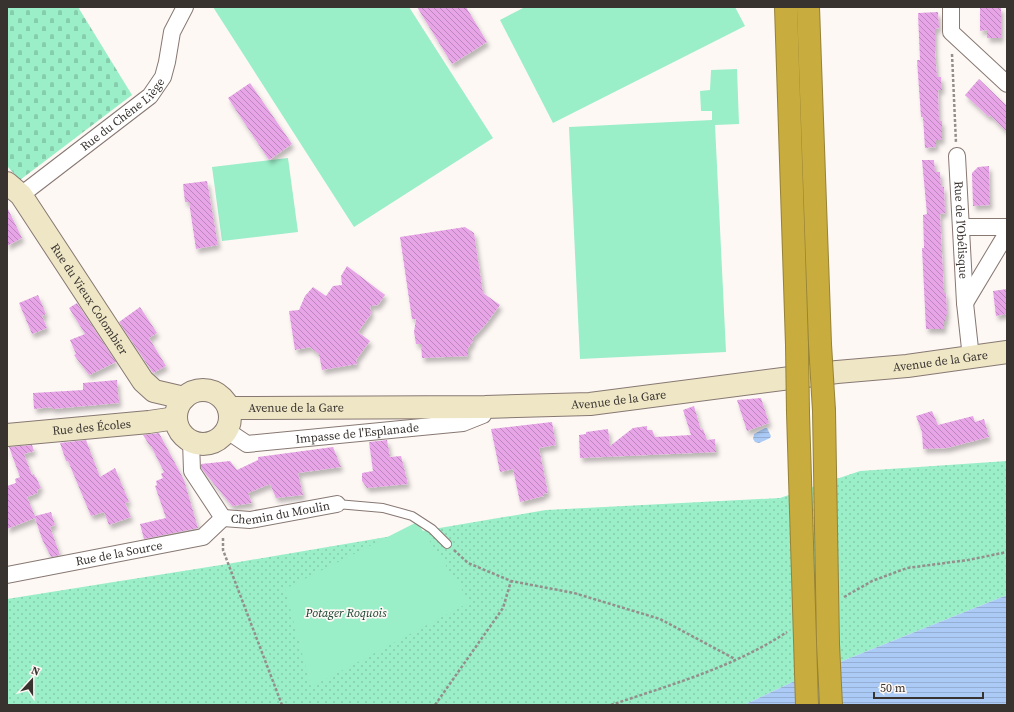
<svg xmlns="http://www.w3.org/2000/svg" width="1014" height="712" viewBox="0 0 1014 712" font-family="'Source Serif 4',serif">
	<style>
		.cemetery { fill: url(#cemetery-stones) }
		.park { fill: url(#park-dots) }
		.garden { fill: #9aeec8 }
		.water { fill: url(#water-rules) }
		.building { fill: url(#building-back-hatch); filter: url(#shadow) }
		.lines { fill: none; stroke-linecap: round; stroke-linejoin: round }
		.lane-casing { stroke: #877872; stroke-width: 10 }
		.street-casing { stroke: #877872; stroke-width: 18 }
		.secondary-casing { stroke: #877872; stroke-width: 24 }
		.highway-casing { stroke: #968238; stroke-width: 24 }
		.path { stroke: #958f8c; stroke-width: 2.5; stroke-dasharray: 3 2; stroke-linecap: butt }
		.lane { stroke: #fff; stroke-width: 8 }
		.street { stroke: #fff; stroke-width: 16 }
		.secondary { stroke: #eee6c5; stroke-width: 22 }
		.highway { stroke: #c8ac3d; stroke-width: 22 }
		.highway-bridge-casing { stroke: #968238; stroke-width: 24; stroke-linecap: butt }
		.highway-bridge { stroke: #c8ac3d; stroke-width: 22 }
		.labels { text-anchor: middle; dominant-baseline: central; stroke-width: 3.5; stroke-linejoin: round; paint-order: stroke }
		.street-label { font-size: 12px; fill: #393330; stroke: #fef8f5 }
		.park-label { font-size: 12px; font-style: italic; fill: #0e3c2a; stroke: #fef8f5 }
	</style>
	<defs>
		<pattern id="cemetery-stones" width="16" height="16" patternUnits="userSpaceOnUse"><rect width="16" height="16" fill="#9aeec8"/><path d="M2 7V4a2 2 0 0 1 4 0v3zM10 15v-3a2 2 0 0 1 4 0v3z" fill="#85cdac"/></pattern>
		<pattern id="park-dots" width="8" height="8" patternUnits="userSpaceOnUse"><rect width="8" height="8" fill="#9aeec8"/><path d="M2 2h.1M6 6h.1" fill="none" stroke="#85cdac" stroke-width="1.8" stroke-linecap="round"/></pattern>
		<pattern id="water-rules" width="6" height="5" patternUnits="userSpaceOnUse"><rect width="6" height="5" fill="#abcbf6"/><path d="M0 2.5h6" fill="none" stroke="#94afd3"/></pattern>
		<pattern id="building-back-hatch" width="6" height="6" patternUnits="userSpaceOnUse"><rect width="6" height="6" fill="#e7a5e7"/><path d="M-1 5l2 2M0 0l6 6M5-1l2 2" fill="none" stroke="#bc87bc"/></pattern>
		<filter id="shadow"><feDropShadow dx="2.5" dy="4.5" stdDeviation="2" flood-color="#0004"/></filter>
	</defs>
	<rect width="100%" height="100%" fill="#fef8f5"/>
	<path class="cemetery" d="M7,7H78L132,95L20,180L7,166Z"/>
	<path class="park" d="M1007,461V595L805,676L744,705H7V599L227,564L546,510L780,498L860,471Z"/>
	<g class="garden">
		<path d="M213,7H409L493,138L354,227Z"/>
		<path d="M525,7H735L745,26L553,123L500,20Z"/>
		<path d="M737,69L739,124L715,125L726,352L580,359L569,127L712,120V111H701L700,91L710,90L711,70Z"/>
		<path d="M288,158L298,232L222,241L212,167Z"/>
		<path d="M417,522L470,602L311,687L285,589Z"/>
	</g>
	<g class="water">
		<path d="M765,428H767L771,436L770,438L759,443L755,442L753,439L754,434Z"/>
		<path d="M1007,595V705H744L805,676Z"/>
	</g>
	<g class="building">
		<path d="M417,7H466L487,42L452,64Z"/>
		<path d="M980,7H1001V38H987V30L980,31Z"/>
		<path d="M938,12L939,28L935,29V51L937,77H941L942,90H938L939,121H942V140H936V147L925,148L923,117H921L917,60H920L918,13Z"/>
		<path d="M979,79L1007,106V132L990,115L989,117L965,95Z"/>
		<path d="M250,83L292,144L269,160L228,98Z"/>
		<path d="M922,160H934L935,172H940L941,187H944L945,213L940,214L944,293H946L947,315H946V321H944V329H926L922,248H924L923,215L927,214Z"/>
		<path d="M989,166L990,205L973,206L972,173L978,167Z"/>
		<path d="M207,181L218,245L196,249L189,202H185L183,184Z"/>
		<path d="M7,207L22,238L7,246Z"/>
		<path d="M465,227L474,233L483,293L500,305L486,324L472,339L473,341L468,348V356L422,358L421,344H416L414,332L416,319H412L400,237Z"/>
		<path d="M347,266L385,295L378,305L370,306L371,314L358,332L370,341L356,360L357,364L322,370L319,354L310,347L295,350L289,311L299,310L305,296L313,287L326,296L333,286L342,285L341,276Z"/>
		<path d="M1007,289V314L996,316L993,291Z"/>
		<path d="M38,295L46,314L42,316L47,328L32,334L19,303Z"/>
		<path d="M77,303L116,362L89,375L74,355L76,354L70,340L85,334L69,308Z"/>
		<path d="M140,307L157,333L149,338L166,366L153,373L119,322Z"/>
		<path d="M117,380L119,403L52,409V407L34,409L33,393L83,390V383Z"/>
		<path d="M761,398L769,423L747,431L737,400Z"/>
		<path d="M694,406L701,430L703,429L707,440L715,439L716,452L580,458L579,435L586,434V432L608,429L610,446L633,428L647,426V430H652L655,437L691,435L683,410Z"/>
		<path d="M932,411L938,425L973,416L975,422L984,419L989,437L947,448L923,449L922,432L916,416Z"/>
		<path d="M552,422L556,445L539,448L548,493L543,494L544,496L520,502L513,469L500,472L491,429Z"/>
		<path d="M159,433L184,480L198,528L144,539L140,524L166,518L155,486L157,485L156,481L163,478L161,474L164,472L151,446H150L143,435Z"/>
		<path d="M86,440L100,477L115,468L129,502L125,503L131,517L109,525L104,512L91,516L68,461H66L60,443Z"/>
		<path d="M387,440L390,457L401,456L408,484L367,488L362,481V473L373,471L369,442Z"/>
		<path d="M32,445L34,451L24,454L32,475L34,474L35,477H36L41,488L37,490L38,493L27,497L35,516L51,512L55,525L50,527L60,555L51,557L42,539L35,518L7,529V486L16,483L15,479L20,477L9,447Z"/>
		<path d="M333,447L341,467L298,473L303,495L276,498L270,484L248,493L252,503L232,506L201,468V464L230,461L237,470L258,460V457Z"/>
	</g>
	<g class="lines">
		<defs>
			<path id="lane" d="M337,504L383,508L412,516L432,529L447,544"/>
			<g id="street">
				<path d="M951,7V32L1007,84"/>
				<path id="s1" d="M957,156L965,303L971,358"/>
				<path id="s2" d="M21,195L150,96L163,77L167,62L172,32L185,7"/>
				<path d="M961,227H1007"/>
				<path d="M965,303L1007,233"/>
				<path id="s3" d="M226,430L247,444L463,423L483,415L485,407"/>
				<path d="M191,441L192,471L223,518"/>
				<path id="s4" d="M223,518L250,520L337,504"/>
				<path id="s5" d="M7,575L203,537L223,518"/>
			</g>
			<g id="secondary">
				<path id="s6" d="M7,183L21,195L143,381L154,391L184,398"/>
				<circle cx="203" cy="417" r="27"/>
				<path id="s7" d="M229,408L485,407L590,404L837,372L907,366L1007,352"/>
				<path id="s8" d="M7,435L149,422L176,418"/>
			</g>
			<g id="highway">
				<path d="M786,7L797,345"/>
				<path d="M808,7L820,344"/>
				<path d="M824,411L828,644L831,705"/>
				<path d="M798,413L807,705"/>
			</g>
		</defs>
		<use href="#lane" class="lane-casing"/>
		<use href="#street" class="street-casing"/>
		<use href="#secondary" class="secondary-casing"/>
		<use href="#highway" class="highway-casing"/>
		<g class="path">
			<path d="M952,54L956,143"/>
			<path d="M223,538V550L282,705"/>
			<path d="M454,550L468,563L511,581L574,593L660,619L735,659"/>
			<path d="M844,597L872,581L907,568L968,560L1007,552"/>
			<path d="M435,705L503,608L511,581"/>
			<path d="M611,705C670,685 734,667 787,632"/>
		</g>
		<use href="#lane" class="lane"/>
		<use href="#street" class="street"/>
		<use href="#secondary" class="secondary"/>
		<use href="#highway" class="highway"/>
		<defs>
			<g id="highway-bridge">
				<path d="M820,344L824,411"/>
				<path d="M797,345L798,413"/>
			</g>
		</defs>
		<use href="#highway-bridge" class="highway-bridge-casing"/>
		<use href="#highway-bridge" class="highway-bridge"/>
	</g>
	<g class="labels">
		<g class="street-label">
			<text stroke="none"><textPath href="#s2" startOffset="130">Rue du Chêne Liège</textPath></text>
			<text stroke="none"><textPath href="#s1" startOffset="74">Rue de l'Obélisque</textPath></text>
			<text stroke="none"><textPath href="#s6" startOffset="143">Rue du Vieux Colombier</textPath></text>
			<text stroke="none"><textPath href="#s7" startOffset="714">Avenue de la Gare</textPath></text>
			<text stroke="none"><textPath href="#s7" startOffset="390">Avenue de la Gare</textPath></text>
			<text stroke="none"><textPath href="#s7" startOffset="67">Avenue de la Gare</textPath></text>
			<text stroke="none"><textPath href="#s8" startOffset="85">Rue des Écoles</textPath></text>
			<text stroke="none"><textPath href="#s3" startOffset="136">Impasse de l'Esplanade</textPath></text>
			<text stroke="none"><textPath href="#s4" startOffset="58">Chemin du Moulin</textPath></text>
			<text stroke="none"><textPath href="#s5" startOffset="114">Rue de la Source</textPath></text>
		</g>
		<g class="park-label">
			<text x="346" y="613">Potager Roquois</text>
		</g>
	</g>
	<rect width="1014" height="712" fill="none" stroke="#393330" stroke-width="16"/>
	<g transform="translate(32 680) rotate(21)" stroke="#fef8f5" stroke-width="3" paint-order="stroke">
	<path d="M0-3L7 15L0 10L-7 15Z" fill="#393330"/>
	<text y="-6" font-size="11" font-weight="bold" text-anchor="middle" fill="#393330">N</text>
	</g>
	<path d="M874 692v6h109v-6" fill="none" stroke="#393330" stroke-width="2"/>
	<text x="880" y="692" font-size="12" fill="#393330" stroke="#fef8f5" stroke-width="3" paint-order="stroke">50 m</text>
</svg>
